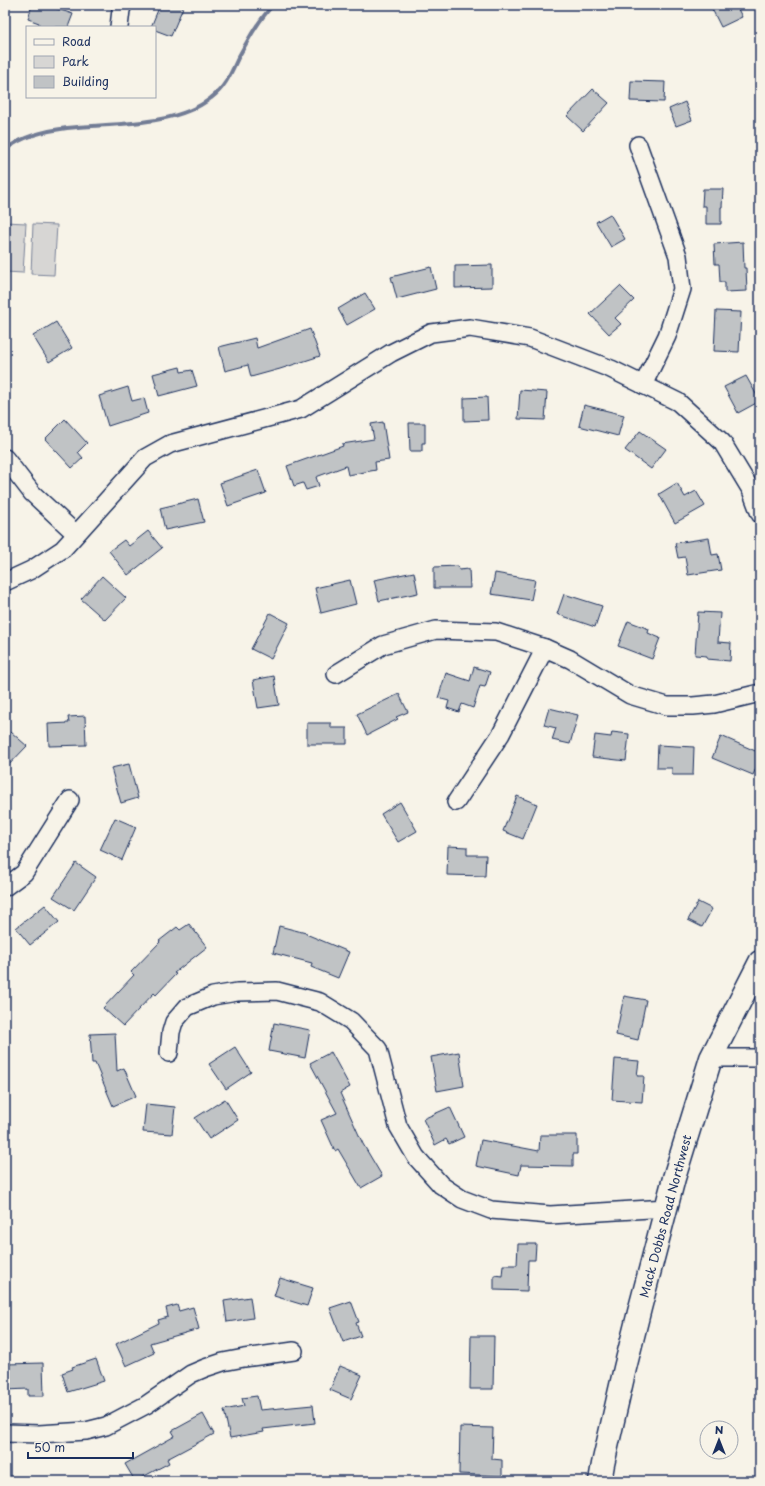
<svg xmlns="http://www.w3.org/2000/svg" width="765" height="1486" viewBox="0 0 765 1486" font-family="'Playpen Sans',sans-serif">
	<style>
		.green { fill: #d7d6d4; stroke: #798299 }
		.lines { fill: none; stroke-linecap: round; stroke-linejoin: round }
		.stream { stroke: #727c95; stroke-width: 4 }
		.building { fill: #c0c3c5; stroke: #1b2f5e }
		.street-casing { stroke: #1b2f5e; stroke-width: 20 }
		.secondary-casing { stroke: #1b2f5e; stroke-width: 25 }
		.street { stroke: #f7f3e8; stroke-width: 17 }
		.secondary { stroke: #f7f3e8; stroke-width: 22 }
		.labels { text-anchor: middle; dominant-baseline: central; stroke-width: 3.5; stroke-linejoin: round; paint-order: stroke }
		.street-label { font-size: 12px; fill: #1b2f5e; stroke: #f7f3e8 }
	</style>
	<rect width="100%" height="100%" fill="#f7f3e8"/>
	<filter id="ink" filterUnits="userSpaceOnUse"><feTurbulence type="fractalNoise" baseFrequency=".025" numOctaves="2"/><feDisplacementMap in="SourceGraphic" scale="8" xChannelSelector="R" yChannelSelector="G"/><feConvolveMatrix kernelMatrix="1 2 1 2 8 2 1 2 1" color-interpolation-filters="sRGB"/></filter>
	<g filter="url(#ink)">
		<g class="green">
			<path d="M5,222L26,223L23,273L5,272Z"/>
			<path d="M33,224L57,225L54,275L31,274Z"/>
		</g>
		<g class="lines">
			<path class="stream" d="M5,150C22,136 45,131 67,128C111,123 175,127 211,98C225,88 231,73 238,58C248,40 258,21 273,5"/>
		</g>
		<g class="building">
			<path d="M32,5H45L73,14L68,27H38L39,23L28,19Z"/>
			<path d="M160,5H184L171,36L155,30V27H151Z"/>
			<path d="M710,5H736L742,17L721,27Z"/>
			<path d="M631,81L665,82L664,102L630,101Z"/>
			<path d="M593,89L609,103L583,131L567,116Z"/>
			<path d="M685,102L692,120L676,126L669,109Z"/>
			<path d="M703,189H723L722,207H721V224H706V206H702Z"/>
			<path d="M610,214L625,239L611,247L596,222Z"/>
			<path d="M743,242L744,268H746L747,291L725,292V282H720L719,264H715L714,244Z"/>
			<path d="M492,265V287L455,288V266Z"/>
			<path d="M431,267L436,289L397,299L391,277Z"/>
			<path d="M620,286L634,300L615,318L621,324L609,334L590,314Z"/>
			<path d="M365,293L375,309L347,325L338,309Z"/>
			<path d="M716,311L741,312L739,352L714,351Z"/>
			<path d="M56,322L72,348L49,362L33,336Z"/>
			<path d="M310,329L320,356L280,369L251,377L248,365L225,371L219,347L255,338L257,348Z"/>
			<path d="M180,367L181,372L192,370L197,386L159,396L153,374Z"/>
			<path d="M746,376L760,401L738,413L724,387Z"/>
			<path d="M128,387L132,401L144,398L148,413L108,426L99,396Z"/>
			<path d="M520,390L547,392L545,420L518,419Z"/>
			<path d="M487,397L488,420L464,421V398Z"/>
			<path d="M584,405L624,415L618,436L579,426Z"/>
			<path d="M65,419L87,443L78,452L83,458L72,468L45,439Z"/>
			<path d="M383,422L389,460L375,462L376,470L348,475L346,466L316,477L319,486L306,490L303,483L294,486L287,466L343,446L342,444L374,439L371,424Z"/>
			<path d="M409,423H425V443H422V451H410Z"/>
			<path d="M640,431L666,449L651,469L625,450Z"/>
			<path d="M258,470L266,493L228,506L220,483Z"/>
			<path d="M677,483L685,497L696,491L705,506L675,523L659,494Z"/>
			<path d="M198,499L204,522L165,530L160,508Z"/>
			<path d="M148,531L162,548L128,575L109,551L124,540L129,546Z"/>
			<path d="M709,538L712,555L718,554L721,570L688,575L685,557L678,558L675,543Z"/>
			<path d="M458,566L459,570L469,569L470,588H434V567Z"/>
			<path d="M414,572L418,593L379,601L374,580Z"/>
			<path d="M495,573L535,580L531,600L491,594Z"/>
			<path d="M102,576L126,598L105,620L81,599Z"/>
			<path d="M350,580L356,604L321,613L315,588Z"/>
			<path d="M564,594L602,606L595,627L557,614Z"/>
			<path d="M698,612L720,613L718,642L731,643L730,661L707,659V656L695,655Z"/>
			<path d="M270,613L289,623L271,659L251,649Z"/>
			<path d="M628,621L649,629L648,633L660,638L652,659L618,646Z"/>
			<path d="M474,667L490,672L485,687L480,686L473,708L462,704L459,712L447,708L449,701L438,698L446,673L470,681Z"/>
			<path d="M274,676L279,705L258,708L253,680Z"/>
			<path d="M399,694L408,712L396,717L398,719L367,735L357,714Z"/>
			<path d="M549,708L578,715L570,744L552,740L556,728L544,725Z"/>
			<path d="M85,716L86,745L49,746L48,724L69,723L68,717Z"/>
			<path d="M307,723H331V728H347V744H307Z"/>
			<path d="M11,732L27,746L5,769V738Z"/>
			<path d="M612,732L629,734L626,761L592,757L595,735L611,737Z"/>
			<path d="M721,736L760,753V759L753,775L712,758Z"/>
			<path d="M658,745L694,747L693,775H672V768H657Z"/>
			<path d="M129,764L138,798L121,803L111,768Z"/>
			<path d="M517,796L537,804L523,839L503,831Z"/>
			<path d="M400,802L417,831L398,842L381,814Z"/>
			<path d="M115,818L136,827L122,860L100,850Z"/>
			<path d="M448,846L467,847V855H486L485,876L447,875Z"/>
			<path d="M76,863L96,877L74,910L53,897Z"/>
			<path d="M698,902L712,909L702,927L688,920Z"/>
			<path d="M45,905L59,922L30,945L16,928Z"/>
			<path d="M189,924L207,947L174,973L176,974L156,995L154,993L123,1026L103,1008L134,975L131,972L160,942L159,941L177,927L180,930Z"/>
			<path d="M279,926L306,933V934L349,952L338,978L311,967L312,963L273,953Z"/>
			<path d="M624,996L646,1000L638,1040L616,1035Z"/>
			<path d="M274,1023L310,1030L305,1058L269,1051Z"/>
			<path d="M115,1033L117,1071L124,1068L136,1096L113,1106L95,1063H92L90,1034Z"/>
			<path d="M235,1047L251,1072L226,1089L209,1064Z"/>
			<path d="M331,1052L350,1087L340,1093L363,1144L382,1176L361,1188L338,1149L335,1151L321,1120L337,1113L310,1063Z"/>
			<path d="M459,1052L464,1086L437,1091L431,1057Z"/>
			<path d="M615,1059L639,1061L637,1076H644L642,1102L612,1100Z"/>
			<path d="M225,1099L238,1120L209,1139L195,1118Z"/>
			<path d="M146,1104L175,1107L172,1134L143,1132Z"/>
			<path d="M450,1107L464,1137L449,1144L446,1139L435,1145L423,1119Z"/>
			<path d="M540,1135H577V1154H573V1166L521,1165L519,1175L476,1166L481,1140L539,1151Z"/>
			<path d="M518,1244H536L535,1260H528L527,1291L494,1290V1275L502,1276L503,1265H517Z"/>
			<path d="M280,1278L313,1288L307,1306L274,1296Z"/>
			<path d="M250,1297L253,1318L227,1322L224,1301Z"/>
			<path d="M351,1301L359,1322L356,1323L361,1336L343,1342L330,1308Z"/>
			<path d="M177,1305L179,1311L193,1307L199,1329L150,1343L154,1353L126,1366L116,1344L159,1323L158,1320L168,1317L166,1308Z"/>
			<path d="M471,1336H494L493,1389H470Z"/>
			<path d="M96,1359L104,1381L68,1392L62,1373L73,1369L72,1367Z"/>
			<path d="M43,1363L44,1396H28V1389L6,1390V1364Z"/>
			<path d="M340,1366L362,1375L351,1399L330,1390Z"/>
			<path d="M257,1396L260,1410L313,1405L315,1423L263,1429L264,1432L230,1438L224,1410L244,1406L242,1398Z"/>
			<path d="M203,1414L214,1434L167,1459L169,1463L135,1481L125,1464L175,1436L172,1431Z"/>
			<path d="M460,1427L493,1428L492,1459L502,1460V1476L459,1474Z"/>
		</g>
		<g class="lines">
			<defs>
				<g id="street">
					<path d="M119,27L121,10L123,5"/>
					<path d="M638,145L678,256L682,289L667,336L643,385"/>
					<path d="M5,458L32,493L76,534"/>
					<path d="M5,582L31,570L63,549L145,458L170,444L301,409L391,353L431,333L470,328L530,338L611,369L678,402L722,442L751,490L760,514"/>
					<path d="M336,674L383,645L436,630L496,632L545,648L570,659L630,695L667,706H693L714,704L760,693"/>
					<path d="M456,802L501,734L545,648"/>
					<path d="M5,887L24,873L70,800"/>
					<path d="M169,1053L171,1032L174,1022L187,1007L213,996L237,992L277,991L320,1002L351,1021L378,1049L398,1126L416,1157L441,1185L462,1199L491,1210L550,1215L667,1208"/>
					<path d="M711,1058H760"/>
					<path d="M5,1433L39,1434L86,1431L106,1426L146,1405L191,1374L205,1368L223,1362L244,1358L294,1351"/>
				</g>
				<path id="secondary" d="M600,1481L603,1464L625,1368L640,1308L674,1178L711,1058L760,962"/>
			</defs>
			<use href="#street" class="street-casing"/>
			<use href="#secondary" class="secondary-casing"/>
			<use href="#street" class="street"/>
			<use href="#secondary" class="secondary"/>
		</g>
	</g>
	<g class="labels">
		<g class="street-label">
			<text transform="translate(665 1216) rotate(-75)">Mack Dobbs Road Northwest</text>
		</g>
	</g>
	<rect width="765" height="1486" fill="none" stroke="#f7f3e8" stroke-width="20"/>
	<rect x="10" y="10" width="745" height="1466" fill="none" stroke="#1b2f5e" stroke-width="1.5" filter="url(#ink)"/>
	<rect x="26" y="26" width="130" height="72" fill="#f7f3e8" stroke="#9fa5b1"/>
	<rect x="34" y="39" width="20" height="6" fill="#f7f3e8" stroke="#9fa5b1"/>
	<text x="62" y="46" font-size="12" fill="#1b2f5e">Road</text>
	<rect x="34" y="56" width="20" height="12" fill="#d7d6d4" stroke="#9fa5b1"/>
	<text x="62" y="66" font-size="12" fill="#1b2f5e">Park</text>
	<rect x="34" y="76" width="20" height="12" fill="#c0c3c5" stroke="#9fa5b1"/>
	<text x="62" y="86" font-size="12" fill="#1b2f5e">Building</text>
	<g transform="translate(719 1440)"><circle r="19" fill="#f7f3e8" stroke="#9fa5b1"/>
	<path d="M0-3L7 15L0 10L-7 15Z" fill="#1b2f5e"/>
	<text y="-6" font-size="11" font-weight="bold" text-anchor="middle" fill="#1b2f5e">N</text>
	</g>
	<path d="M28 1452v6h105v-6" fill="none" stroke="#1b2f5e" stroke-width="2"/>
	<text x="34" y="1452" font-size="12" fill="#1b2f5e" stroke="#f7f3e8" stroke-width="3" paint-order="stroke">50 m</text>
</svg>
